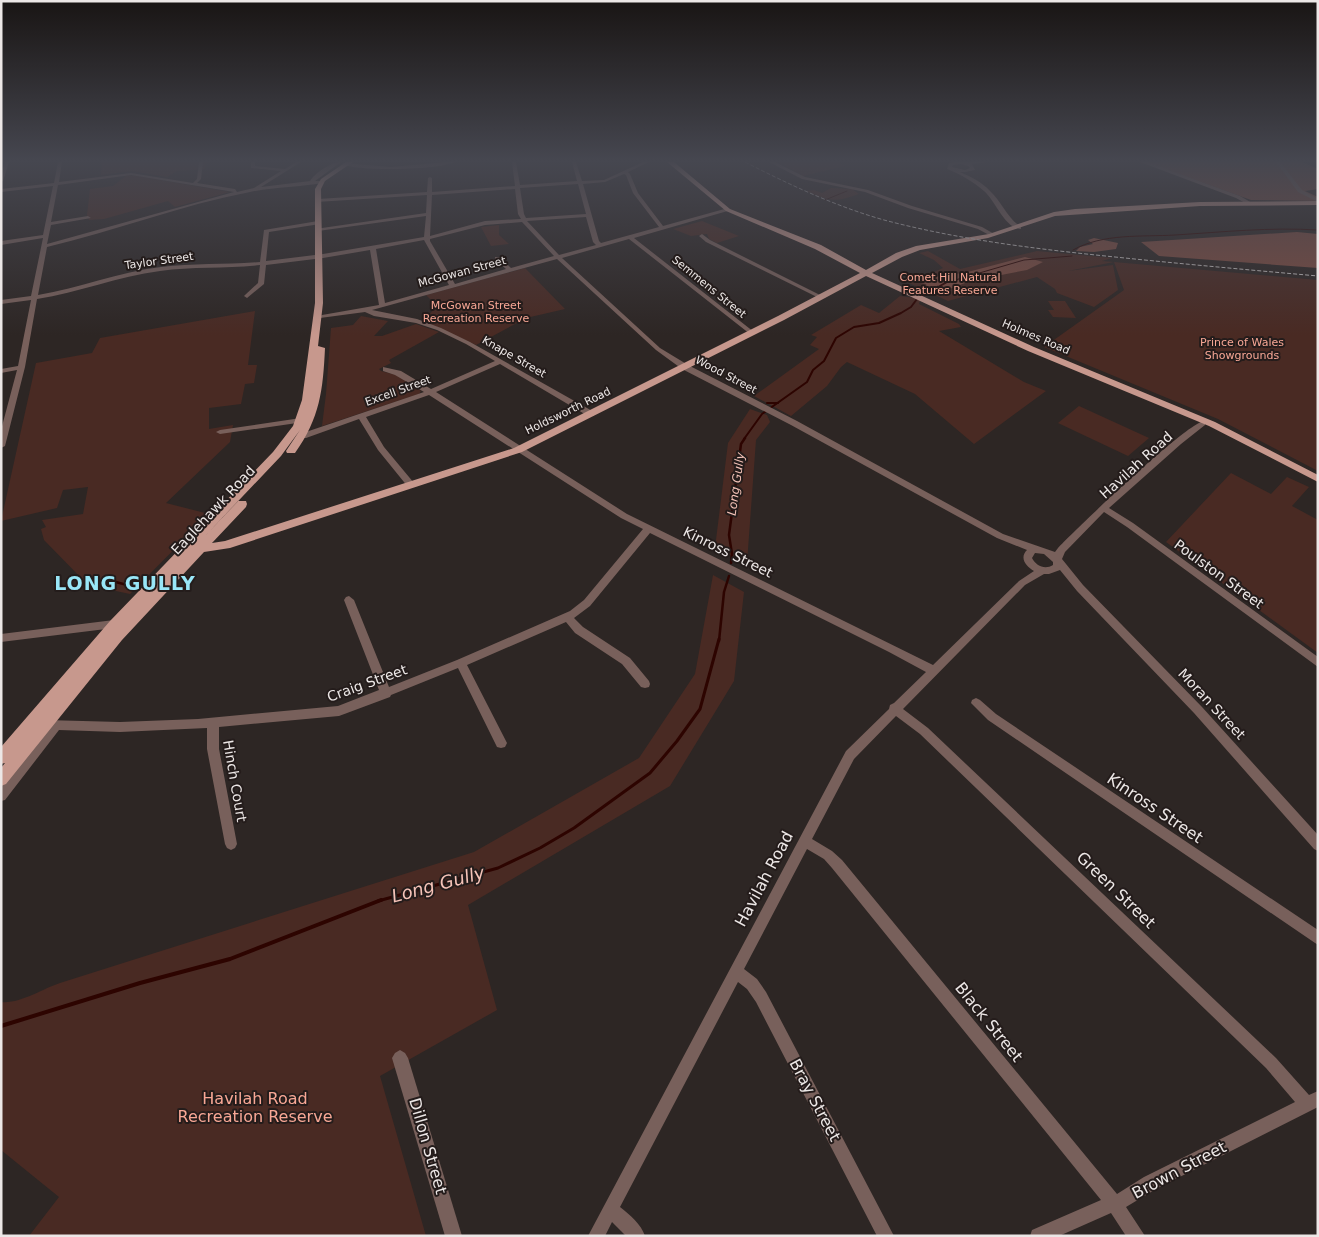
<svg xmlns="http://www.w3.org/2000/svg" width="1319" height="1237" viewBox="0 0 1319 1237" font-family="'DejaVu Sans',sans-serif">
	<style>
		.green { fill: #492a23 }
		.forest { fill: #7c4b40 }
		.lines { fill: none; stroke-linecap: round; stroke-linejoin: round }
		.stream-far4 { stroke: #2d0400; stroke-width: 1 }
		.stream-far3 { stroke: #2d0400; stroke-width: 2 }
		.stream-far2 { stroke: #2d0400; stroke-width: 2.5 }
		.stream-far1 { stroke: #2d0400; stroke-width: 3 }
		.stream { stroke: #2d0400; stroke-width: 4 }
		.minor { fill: #78605b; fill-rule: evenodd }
		.major { fill: #c7988d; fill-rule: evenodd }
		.rail { stroke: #c4bfbe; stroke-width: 1; stroke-dasharray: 4 2; stroke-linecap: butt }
		.labels { text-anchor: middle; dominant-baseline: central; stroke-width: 4; stroke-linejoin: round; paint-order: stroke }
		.far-street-label { font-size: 11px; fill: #ece7e6; stroke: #241c1b }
		.far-park-label { font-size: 11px; fill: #f8a795; stroke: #241c1b }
		.far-water-label { font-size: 12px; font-style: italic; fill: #f5c3b8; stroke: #241c1b }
		.street-label { font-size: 14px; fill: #ece7e6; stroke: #241c1b }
		.near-street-label { font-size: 16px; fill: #ece7e6; stroke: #241c1b }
		.near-park-label { font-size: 16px; fill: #f8a795; stroke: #241c1b }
		.near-water-label { font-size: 18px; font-style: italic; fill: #f5c3b8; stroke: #241c1b }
		.district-label { font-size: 19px; font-weight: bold; letter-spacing: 1px; fill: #99e7f8; stroke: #241c1b }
	</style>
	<rect width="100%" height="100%" fill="#2d2624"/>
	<g class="green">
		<path d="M102,162H213L207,163L205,169L177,171L167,177L132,171L101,175Z"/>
		<path d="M778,162H837L845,166L803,176Z"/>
		<path d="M127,175L137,176L230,192L175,207L168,201L104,219L89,220L87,215L90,189L113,186Z"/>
		<path d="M831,188L852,189L859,194C834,203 830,201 806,191L814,190L822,193Z"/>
		<path d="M702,221L739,236L717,243L709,239L707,234L691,236L673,229Z"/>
		<path d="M499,225V235L509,244L491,246L481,227Z"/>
		<path d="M928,251L960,269L1037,251L1112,258L1102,261L1114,262L1068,271L1113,265L1118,290L1094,307L1057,293L1055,289L1037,277L948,301L909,283L943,268L934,260L919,253Z"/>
		<path d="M1114,262L1318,280V471L1218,419L1044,347L1124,290Z"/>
		<path d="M525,268L565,309L526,318L476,345L423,321L437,306L426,295Z"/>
		<path d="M900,296L915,298L920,301L919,304L959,324L961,327L939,331L1024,382L1046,391L974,444L915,394L847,362L841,367L827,386L791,416L754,396L819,349L810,345L817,337L811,335L861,305L879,313Z"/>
		<path d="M1048,301H1065L1076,318L1053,317L1048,310H1054Z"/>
		<path d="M255,311L248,365H257L254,383L245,384L241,404L209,408V429L233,425L230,442L166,503L209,514L130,594L88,585L44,540L41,529L46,527L42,520L83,514L88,487L63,490L57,508L1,521L36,363L92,353L100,338Z"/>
		<path d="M361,316L388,321L374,336H382L416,324L439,332L389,360L391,363L379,369L381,371L396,375L421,391L419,394L322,426L326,394L331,328L353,325Z"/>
		<path d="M1079,406L1149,438L1128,456L1058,423Z"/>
		<path d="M750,409L767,415L770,422L756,440L747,563L715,548L728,443Z"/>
		<path d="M1231,473L1271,494L1287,477L1309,487L1292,506L1318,520V653L1166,542Z"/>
		<path d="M713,575L744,592L734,681L670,786L468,905L497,1010L380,1076L426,1236H29L59,1197L1,1150V1002C20,1004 42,989 60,983L474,852L639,758L695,674Z"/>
	</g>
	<g class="forest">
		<path d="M1145,162H1302L1318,169V189L1305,191L1318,197V201L1251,200Z"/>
		<path d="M1297,232L1318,234V268L1159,256L1141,242Z"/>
		<path d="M1094,238L1118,243L1116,249L1094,252L1076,251L1080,247L1093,244L1088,240Z"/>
		<path d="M1025,257L1043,262L1027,270L970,281L937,294L928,290L926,284L910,281L923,276L928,281L941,275L964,273Z"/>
	</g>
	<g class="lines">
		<g class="stream-far4">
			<path d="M825,200L847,191"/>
			<path d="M1073,250C1103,233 1142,237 1175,235C1223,232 1270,227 1318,230"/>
			<path d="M945,283L1024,260L1072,256"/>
		</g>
		<g class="stream-far3">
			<path d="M767,403H778"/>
			<path d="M744,439L762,414L807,382L813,370L824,361L836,338L854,327L879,323L901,313L911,307L917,299L947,282"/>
		</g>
		<g class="stream-far2">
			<path d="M731,563L732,554L729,535L741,444L745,438"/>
			<path d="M108,580L131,586"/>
			<path d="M719,641L724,592L729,576"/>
		</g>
		<path class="stream-far1" d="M378,901L498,868L540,848L574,828L650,773L677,741L700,709L719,639"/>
		<path class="stream" d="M1,1026L140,983L230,959L381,900"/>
		<g class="minor">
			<path d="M5,162H9L3,181L1,182V173Z"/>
			<path d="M58,162H62L59,182L131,173L193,183L197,179L199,162H203L201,179L197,183L235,189L237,192L254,188L281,171L251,168V162H255V166L285,169L296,162H301L261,187L310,181C315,173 331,162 341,162L315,181H323V183C299,187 274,187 250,192C181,205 115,231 47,247L38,295C79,288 119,272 161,267C194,263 227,265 260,262L264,230L318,221L321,223L320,224L269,232L266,261L323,254L424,237L426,216L318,231L315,229L426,213L427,195L316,202L315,201L318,199L427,192L428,178L430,177L432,178V192L515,186L512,162H516L520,185L577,181L572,162H576L582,181L604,180L643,162H649L628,172L630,174L638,193L663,226L728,208L731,210L634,238L754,332V334H750L629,239L562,258L660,348L688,365L797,421L1003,534L1055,552L1058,548C1075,530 1189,420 1205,421V425L1181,444L1109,508L1133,523L1318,657V667L1127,527L1104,512L1065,552L1062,559L1083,585L1202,707L1318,835V851L1314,849L1194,713L1077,591L1060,570L1049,574H1044L1025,585L903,709L928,728L1276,1058L1309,1095L1318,1091V1107L1156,1189L1126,1207L1145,1236H1126L1111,1213L1059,1236H1030L1032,1230L1101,1200L832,868L824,859L807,849L744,969L757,979L766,992L894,1236H877L756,1002L747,989L738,982L620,1207C630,1215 641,1224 645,1236H626L612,1222L605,1236H588L846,751L889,709L890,705L894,703L926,672L889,652L650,533L590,606L574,618L583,627L630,658L649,681L650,684L649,687L645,688L641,687L622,664L575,633L566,622L467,665L507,743L505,747L501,748L497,747L458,668L391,695L390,697L339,716L219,727V749L237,844L235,848L231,850L227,848L225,844L207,749V728L120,732L59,730L5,800L1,801V786L46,730L41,728L39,725L41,722L45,720L120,722L198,719L338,706L379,690L344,600L346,597L349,596L354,600L389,687L457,660L570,611L584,600L643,529L621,518L429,395L366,417L384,447L414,483V487H408L378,450L359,419L306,438H300V434L424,392L395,375L383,371V367L401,371L431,389L495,361L466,344L437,330L416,323L374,316L365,312L320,318L319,317L322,315L379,305L370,250L323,258L266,265L264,284L247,298L244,296L245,295L258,283L260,265C227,269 193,266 160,271C118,276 78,293 37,299L25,367L5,446L1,448V430L17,370L1,373V369L18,366L31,300L1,304V300L31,296L43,238L1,245V241L43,235L53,186L1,192V189L54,183ZM624,174L626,175L633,193L659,227L601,243L599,241L583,184L605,182ZM131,175L234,192L47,244L51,225L91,218L88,216L51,222L58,185ZM578,184L586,214L526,218L524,214L520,188ZM515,189L518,214L521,219L485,221L430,236L432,195ZM586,217L593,242L596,245L559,255L527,221ZM522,222L554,256L511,268L499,257H495V259L506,269L455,284L430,241V239L485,225ZM424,240L449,285L385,303L376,249ZM557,259L656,350L682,369L791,425L997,538L1027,550C1019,558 1026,566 1034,571L1019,581L933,665L627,514L436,392L500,364L588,416H594V412L470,342L441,328L417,319L372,310ZM1035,553L1044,554L1053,562V565C1045,570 1036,566 1032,558ZM896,716L920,734L1266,1068L1295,1102L1144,1177L1117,1194L842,860L832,851L812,839L854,759Z"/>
			<path d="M446,162H455C438,170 359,172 342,164L344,163L391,167Z"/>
			<path d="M769,162H775L805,177L868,190L912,206L982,227L996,235L991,236L978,229L908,208L865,192L802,179Z"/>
			<path d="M956,162H987L972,164L975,170L965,172H960C971,177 982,182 990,191C1002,202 1007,218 1021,227V229C1005,229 995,200 984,191C974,182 960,174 947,169L949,163ZM961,164L968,166L970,168L965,170L952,167L953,165Z"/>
			<path d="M1140,162H1147L1240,196L1252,203L1247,204L1236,198Z"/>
			<path d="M1276,162H1280L1302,190L1318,199V202L1298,192Z"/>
			<path d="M702,234L710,240L824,297L819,298L706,242L699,236Z"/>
			<path d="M301,418H304V422L220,434L216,432L220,430Z"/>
			<path d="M114,620L118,621L119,624L118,627L114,628L1,642V634Z"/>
			<path d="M976,698L980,700L996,714L1318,930V945L988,720L971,703L972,700Z"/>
			<path d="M400,1050L405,1053L408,1058L462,1236H445L392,1058L395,1053Z"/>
		</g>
		<path class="major" d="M346,162H353L325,181L321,189L323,303L318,346L325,348C323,390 320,418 295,453H287L286,451L300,430L281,456L206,535L238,501H246L247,504L246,507L212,543L225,541L514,448L778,316L860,273L815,249L726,211L667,162H674L730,209L821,245L866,270L896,253L916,246L989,234L1054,212L1075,209L1200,202L1318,201V205L1200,206L1055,216L988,238L920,250L902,257L872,273L1034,347L1215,422L1318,475V482L1209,426L1028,351L866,276L784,320L522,452L230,548L204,552L122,640L6,784L1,786V768L5,763L1,764V747L110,621L273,452L293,426L302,400L315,303V189L321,179Z"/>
		<path class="rail" d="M745,162C790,185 835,206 884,220C960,240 1037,249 1115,257C1183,264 1250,270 1318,276"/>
	</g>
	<linearGradient id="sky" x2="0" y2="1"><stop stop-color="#191514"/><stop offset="0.48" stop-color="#464750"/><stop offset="1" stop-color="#464750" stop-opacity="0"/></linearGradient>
	<rect width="1319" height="335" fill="url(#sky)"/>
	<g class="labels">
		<g class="far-street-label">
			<text transform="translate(159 261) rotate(-8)">Taylor Street</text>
			<text transform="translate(462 272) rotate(-15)">McGowan Street</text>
			<text transform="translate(709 287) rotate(39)">Semmens Street</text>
			<text transform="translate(1036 337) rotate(23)">Holmes Road</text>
			<text transform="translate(514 357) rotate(30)">Knape Street</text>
			<text transform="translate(726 375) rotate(28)">Wood Street</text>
			<text transform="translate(398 391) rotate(-20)">Excell Street</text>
			<text transform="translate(568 411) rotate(-26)">Holdsworth Road</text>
		</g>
		<g class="far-park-label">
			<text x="950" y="277">Comet Hill Natural<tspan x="950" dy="13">Features Reserve</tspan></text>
			<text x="476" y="305">McGowan Street<tspan x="476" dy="13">Recreation Reserve</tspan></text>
			<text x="1242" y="342">Prince of Wales<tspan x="1242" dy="13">Showgrounds</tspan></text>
		</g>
		<g class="far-water-label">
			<text transform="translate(736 484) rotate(-82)">Long Gully</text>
		</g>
		<g class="street-label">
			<text transform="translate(1136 465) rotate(-42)">Havilah Road</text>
			<text transform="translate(213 510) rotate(-47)">Eaglehawk Road</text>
			<text transform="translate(728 552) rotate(26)">Kinross Street</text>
			<text transform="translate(1219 574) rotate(36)">Poulston Street</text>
			<text transform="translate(367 683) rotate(-20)">Craig Street</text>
			<text transform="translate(1212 704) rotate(47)">Moran Street</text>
			<text transform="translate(235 781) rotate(80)">Hinch Court</text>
		</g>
		<g class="near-street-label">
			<text transform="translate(1155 808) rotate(34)">Kinross Street</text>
			<text transform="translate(764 879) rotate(-62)">Havilah Road</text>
			<text transform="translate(1116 890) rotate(44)">Green Street</text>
			<text transform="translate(989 1022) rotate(51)">Black Street</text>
			<text transform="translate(815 1100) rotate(62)">Bray Street</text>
			<text transform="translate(428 1146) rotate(74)">Dillon Street</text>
			<text transform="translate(1179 1170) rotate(-28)">Brown Street</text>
		</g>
		<g class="near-park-label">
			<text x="255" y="1098">Havilah Road<tspan x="255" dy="18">Recreation Reserve</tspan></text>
		</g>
		<g class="near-water-label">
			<text transform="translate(438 884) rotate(-15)">Long Gully</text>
		</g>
		<g class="district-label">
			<text x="125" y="583">LONG GULLY</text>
		</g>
	</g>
	<rect width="1319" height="1237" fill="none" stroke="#ece7e6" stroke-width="5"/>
</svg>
